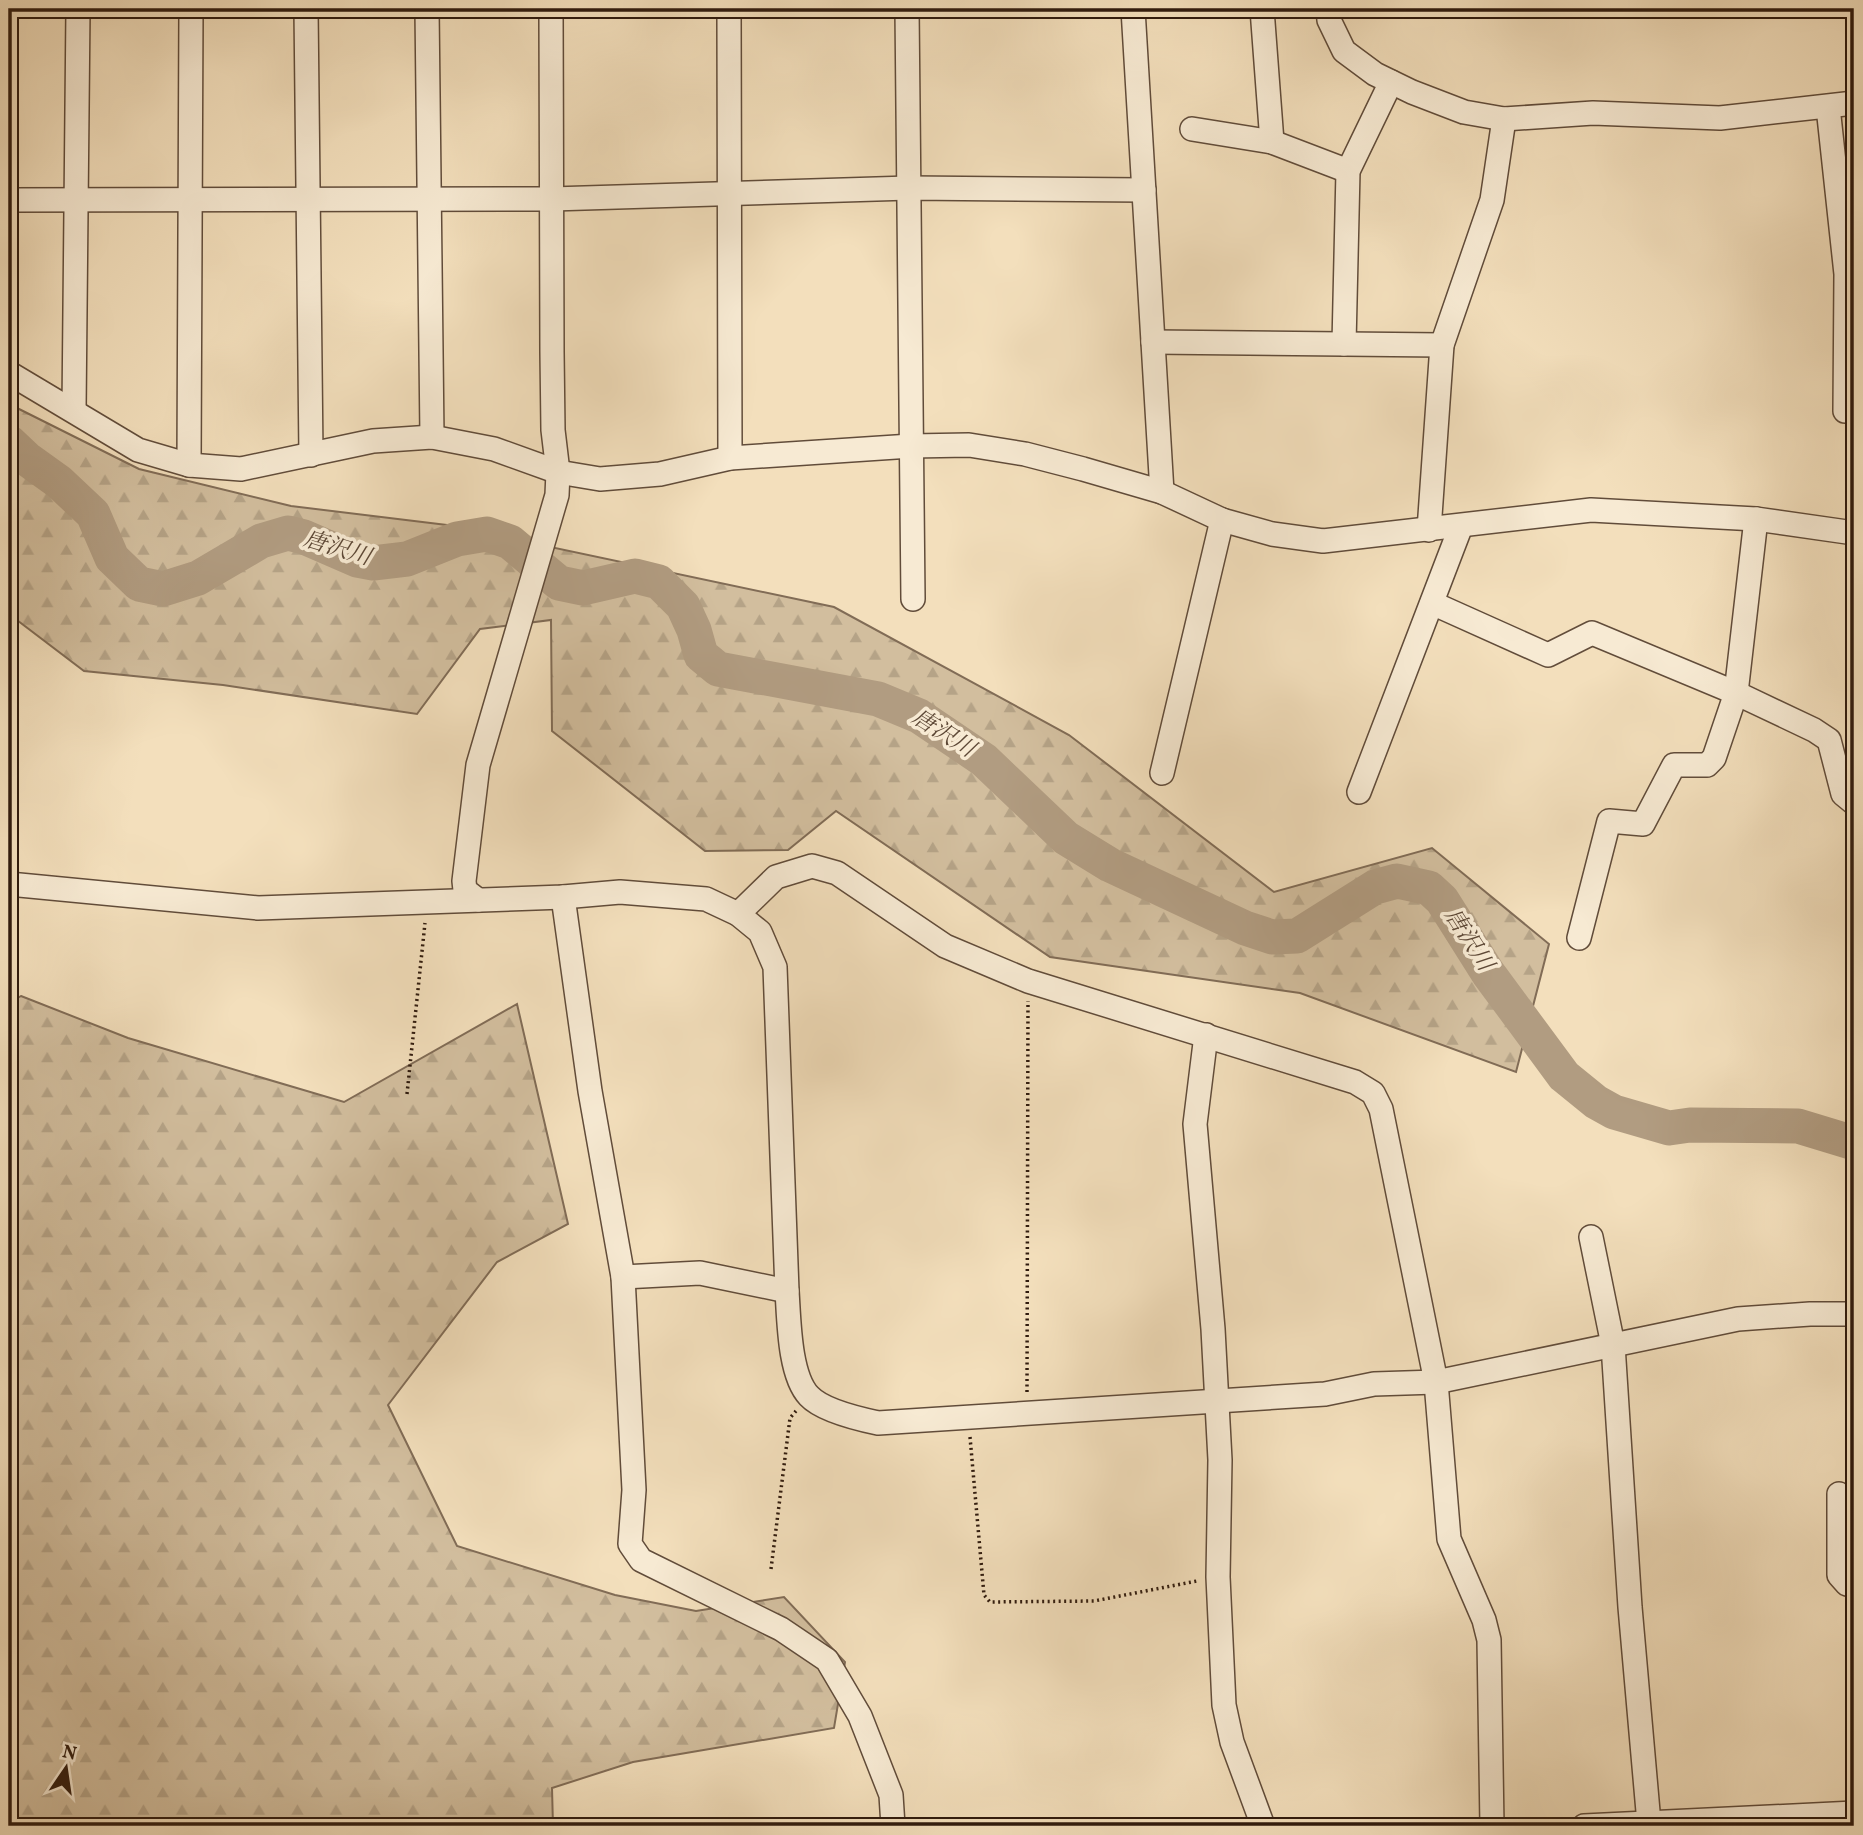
<svg xmlns="http://www.w3.org/2000/svg" width="1863" height="1835" viewBox="0 0 1863 1835" font-family="Vollkorn,'Noto Serif JP',serif">
	<style>
		.forest { fill: url(#forest-firs); stroke: #816c56; stroke-width: 2 }
		.lines { fill: none; stroke-linecap: round; stroke-linejoin: round }
		.river { stroke: #b19c81; stroke-width: 35 }
		.minor-casing { stroke: #614c3a; stroke-width: 26 }
		.path { stroke: #301b0e; stroke-width: 3.5; stroke-dasharray: 2 3.5; stroke-linecap: butt }
		.minor { stroke: #f7ead3; stroke-width: 23 }
		.labels { text-anchor: middle; dominant-baseline: central; stroke-width: 7; stroke-linejoin: round; paint-order: stroke }
		.water-label { font-size: 23px; font-style: italic; fill: #5d4836; stroke: #f7ead3 }
	</style>
	<defs>
		<pattern id="forest-firs" width="22" height="20" patternUnits="userSpaceOnUse" patternTransform="scale(1.75)"><rect width="22" height="20" fill="#d2be9e"/><path d="M5 1l3.5 6h-7zM16 11l3.5 6h-7z" fill="#b5a387"/></pattern>
	</defs>
	<rect width="100%" height="100%" fill="#f3dfbc"/>
	<filter id="stains"><feTurbulence type="fractalNoise" baseFrequency=".00286" numOctaves="4"/><feColorMatrix values="0 0 0 0 .2 0 0 0 0 .09 0 0 0 0 .02 0 0 0 .5 -.17"/></filter>
	<radialGradient id="worn" r=".72"><stop offset=".6" stop-color="#630" stop-opacity="0"/><stop offset="1" stop-color="#630" stop-opacity=".3"/></radialGradient>
	<g class="forest">
		<path d="M9,404L139,469L291,506L447,525L834,607L1069,735L1274,892L1432,848L1549,944L1516,1072L1300,993L1050,957L836,811L788,850L705,851L552,731L551,620L480,629L417,714L223,685L84,671L9,614Z"/>
		<path d="M21,996L128,1038L344,1102L517,1004L568,1224L497,1262L388,1405L457,1546L615,1595L696,1611L784,1597L845,1662L834,1728L633,1762L552,1788L553,1826H9V1003Z"/>
	</g>
	<g class="lines">
		<path class="river" d="M9,442L27,459L59,482L93,514L112,558L139,584L163,589L198,578L261,541L288,533L304,537L357,560L373,563L407,559L457,539L487,534L510,542L559,583L583,588L635,576L659,582L683,606L694,630L701,655L718,669L878,699L919,716L984,760L1066,838L1110,865L1245,928L1272,937L1297,936L1375,887L1397,881L1429,888L1442,900L1488,973L1564,1076L1596,1102L1614,1112L1669,1128L1690,1125L1798,1126L1854,1143"/>
		<defs>
			<g id="minor">
				<path d="M306,9L311,455"/>
				<path d="M427,9L432,437"/>
				<path d="M729,9L730,458"/>
				<path d="M907,9L913,599"/>
				<path d="M1133,9L1162,492"/>
				<path d="M1262,9L1272,142"/>
				<path d="M1328,9L1329,20L1344,51L1375,74L1412,92L1464,112L1504,119L1593,113L1720,118L1854,103"/>
				<path d="M1828,107L1846,274L1845,411"/>
				<path d="M1192,129L1272,142L1348,171"/>
				<path d="M9,200L552,199L909,188L1144,190"/>
				<path d="M1153,342L1442,345"/>
				<path d="M1344,344L1348,171L1391,82"/>
				<path d="M9,373L138,450L189,465L241,469L373,441L432,437L494,449L558,472L600,479L660,474L730,458L911,446L969,445L1025,454L1083,469L1162,492L1222,520L1272,534L1323,541L1591,510L1756,519L1854,533"/>
				<path d="M74,410L78,9"/>
				<path d="M189,465L191,9"/>
				<path d="M1429,530L1442,345L1492,200L1504,119"/>
				<path d="M1432,603L1548,655L1592,633L1736,693L1814,730L1829,740L1843,794L1854,803"/>
				<path d="M1162,773L1222,520"/>
				<path d="M1359,792L1461,526"/>
				<path d="M9,884L258,908L563,897L620,892L706,899L738,914L760,932L775,967L787,1291C789,1319 789,1375 809,1396C822,1410 859,1419 878,1423L1325,1394L1374,1384L1436,1382L1738,1319L1810,1314H1854"/>
				<path d="M563,897L590,1091L623,1277L634,1490L630,1544L641,1560L781,1629L827,1660L860,1716L891,1795L893,1826"/>
				<path d="M478,900L465,890L464,881L478,765L557,495L558,472L553,430L552,352L551,9"/>
				<path d="M738,914L776,877L812,866L837,873L945,946L1028,981L1355,1082L1373,1093L1381,1109L1436,1382L1449,1539L1484,1620L1489,1640L1492,1826"/>
				<path d="M1579,938L1609,821L1643,824L1674,765H1707L1714,758L1736,693L1756,519"/>
				<path d="M1206,1035L1195,1124L1213,1329L1220,1460L1218,1577L1224,1705L1232,1742L1263,1826"/>
				<path d="M1591,1237L1613,1345L1630,1607L1649,1823"/>
				<path d="M623,1277L700,1273L787,1291"/>
				<path d="M1839,1494V1575L1847,1584L1854,1586"/>
				<path d="M1584,1826L1854,1813"/>
			</g>
		</defs>
		<use href="#minor" class="minor-casing"/>
		<g class="path">
			<path d="M407,1094L425,923"/>
			<path d="M1027,1392L1028,1001"/>
			<path d="M970,1437L984,1595L990,1602L1094,1601L1197,1581"/>
			<path d="M771,1569L790,1418L796,1411"/>
		</g>
		<use href="#minor" class="minor"/>
	</g>
	<g class="labels">
		<g class="water-label">
			<text transform="translate(337 549) rotate(17)">唐沢川</text>
			<text transform="translate(943 734) rotate(32)">唐沢川</text>
			<text transform="translate(1468 940) rotate(57)">唐沢川</text>
		</g>
	</g>
	<rect width="1863" height="1835" fill="none" stroke="#f3dfbc" stroke-width="35"/>
	<rect x="10" y="10" width="1842" height="1814" fill="none" stroke="#301b0e" stroke-width="3.5"/>
	<rect x="18" y="18" width="1828" height="1800" fill="none" stroke="#301b0e" stroke-width="2"/>
	<g transform="translate(66 1768) rotate(13)" stroke="#f7ead3" stroke-width="5" paint-order="stroke">
	<path d="M0-5L12 26L0 18L-12 26Z" fill="#301b0e"/>
	<text y="-10" font-size="19" font-weight="bold" text-anchor="middle" fill="#301b0e">N</text>
	</g>
	<rect width="100%" height="100%" filter="url(#stains)"/>
	<rect width="100%" height="100%" fill="url(#worn)"/>
</svg>
